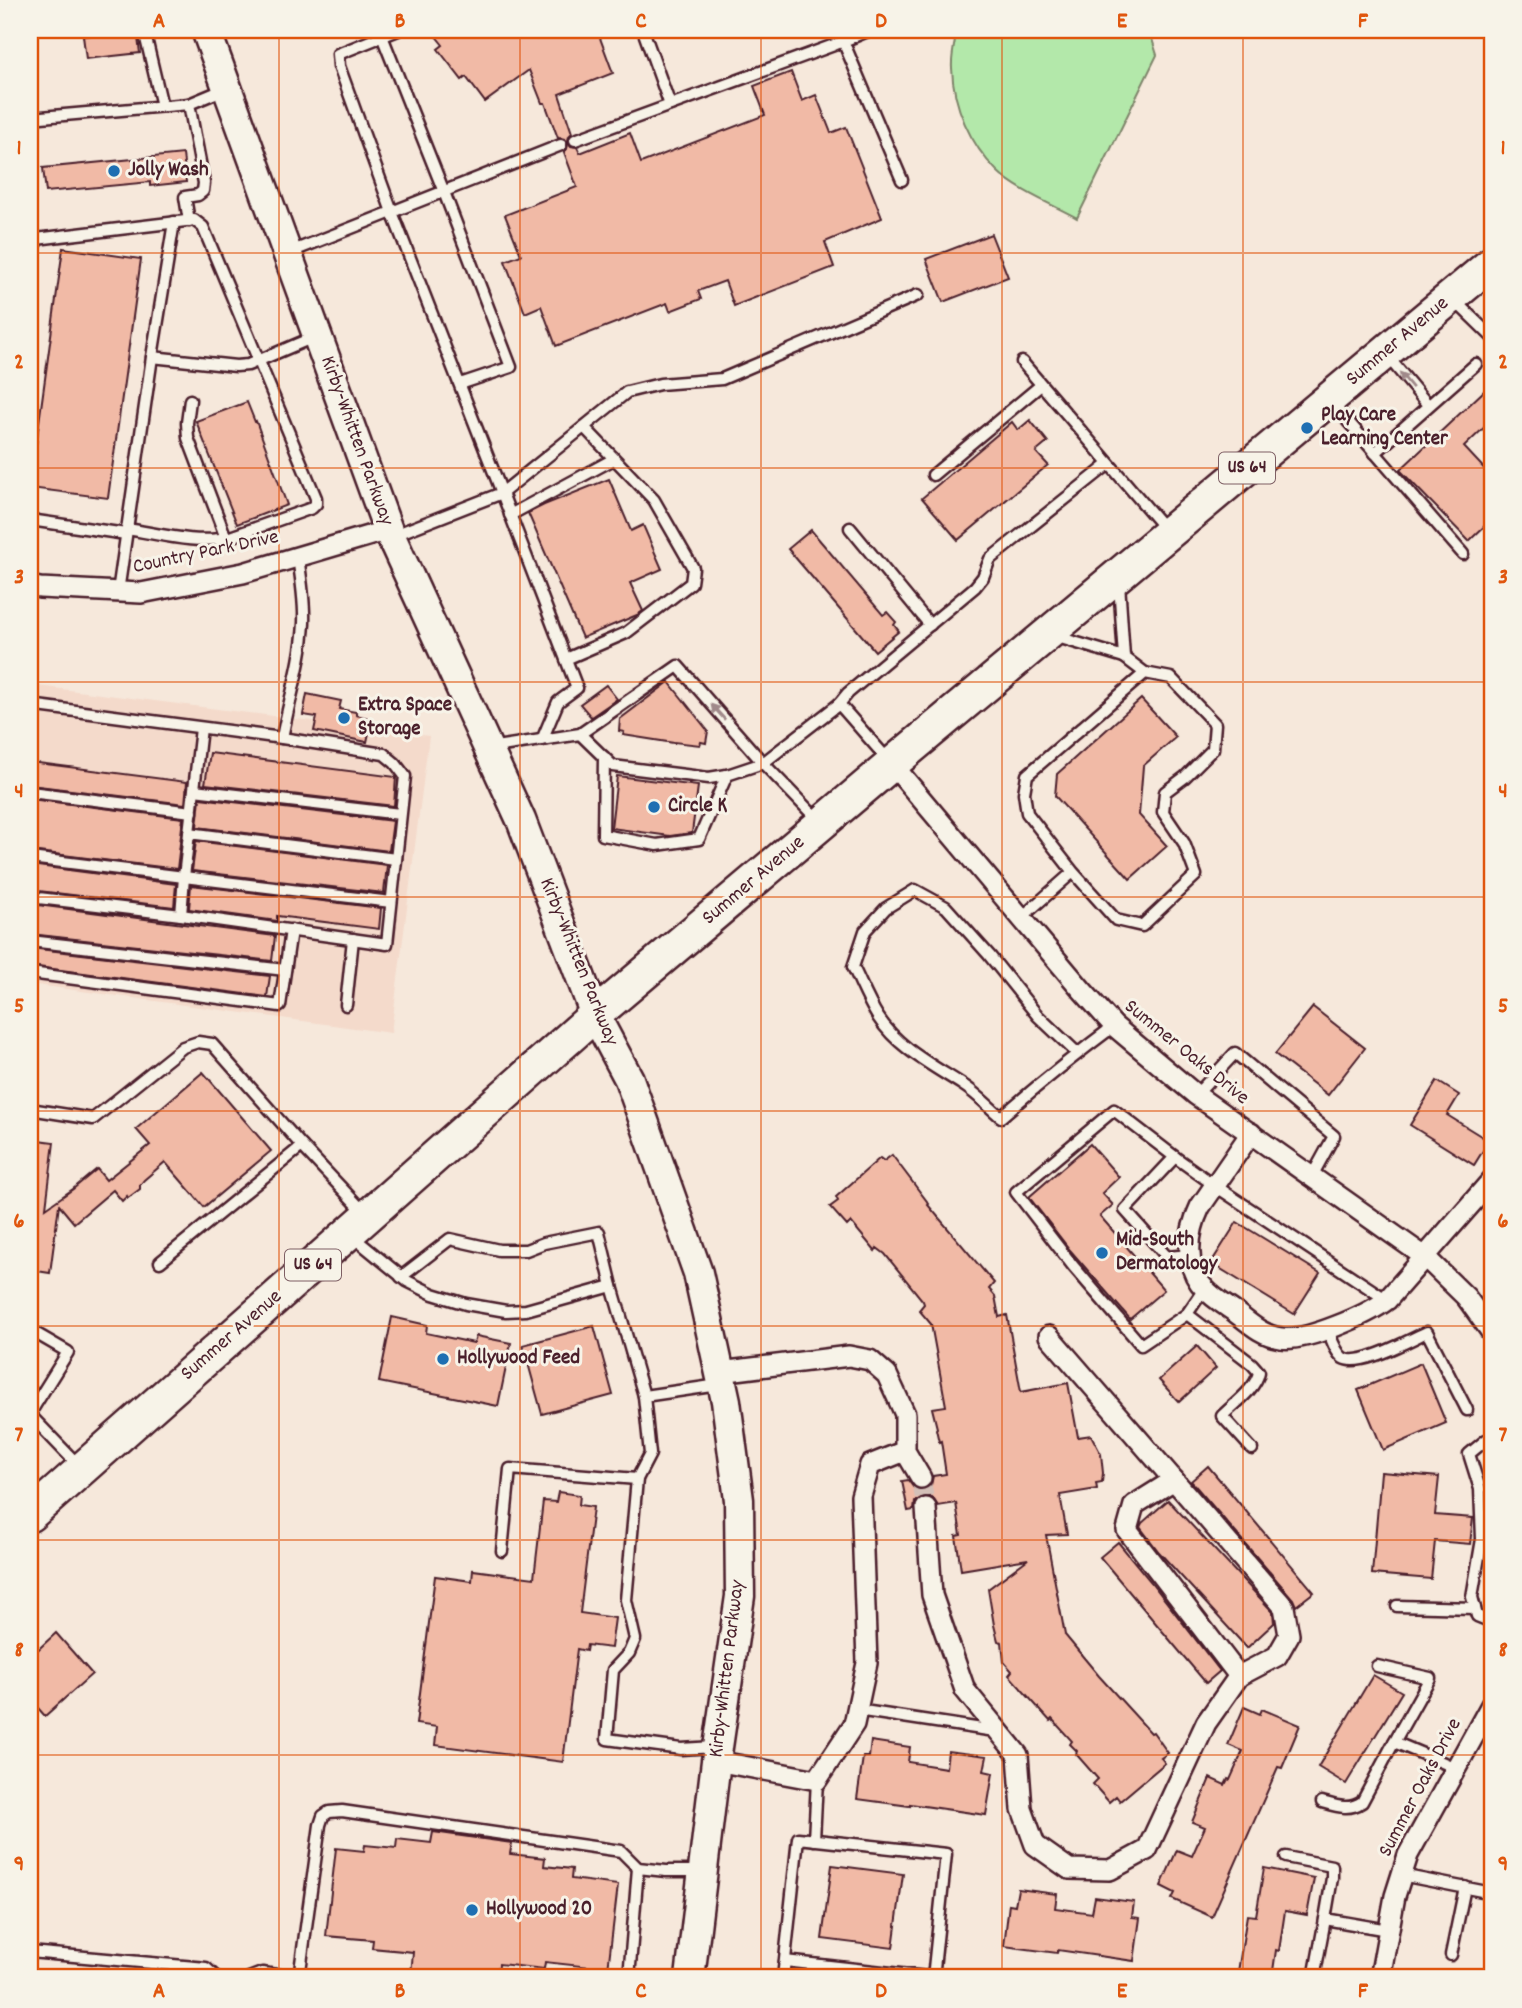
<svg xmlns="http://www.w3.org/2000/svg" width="1522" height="2008" viewBox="0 0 1522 2008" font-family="Dekko,sans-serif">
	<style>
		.built { fill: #f4dacb }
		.green { fill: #b3e8aa; stroke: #7e846a; stroke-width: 2 }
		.building { fill: #f1baa6; stroke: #4a1f2b; stroke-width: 2 }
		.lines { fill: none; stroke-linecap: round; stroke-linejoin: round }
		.street-tunnel { stroke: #d4c0b8; stroke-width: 19; stroke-dasharray: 19 10; stroke-linecap: butt }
		.lane-casing { stroke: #4a1f2b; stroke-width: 15 }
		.street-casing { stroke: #4a1f2b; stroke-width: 24 }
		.secondary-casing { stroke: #4a1f2b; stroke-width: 33 }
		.primary-casing { stroke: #4a1f2b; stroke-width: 37 }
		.lane { stroke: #f7f3e8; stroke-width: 10 }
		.street { stroke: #f7f3e8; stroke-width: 19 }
		.secondary { stroke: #f7f3e8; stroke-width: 28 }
		.primary { stroke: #f7f3e8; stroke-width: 32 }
		.oneway { fill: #a0898a }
		.grid { fill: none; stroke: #e0560e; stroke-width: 2; stroke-opacity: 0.55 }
		.poi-dot { fill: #1f6fb2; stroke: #f7f3e8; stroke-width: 2.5 }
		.labels { text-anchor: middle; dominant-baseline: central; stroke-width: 6; stroke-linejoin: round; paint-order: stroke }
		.shield { fill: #f7f3e8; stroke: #7e5f64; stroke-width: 2 }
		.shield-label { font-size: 19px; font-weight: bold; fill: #4a1f2b }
		.poi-label { font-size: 21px; font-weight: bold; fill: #4a1f2b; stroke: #f7f3e8; text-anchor: start }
		.street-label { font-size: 21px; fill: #4a1f2b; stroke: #f7f3e8 }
		.neatline { fill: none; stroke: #e0560e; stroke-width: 2.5 }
		.grid-label { font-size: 23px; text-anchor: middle; font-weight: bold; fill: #e0560e }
	</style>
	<rect width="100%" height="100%" fill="#f6e8db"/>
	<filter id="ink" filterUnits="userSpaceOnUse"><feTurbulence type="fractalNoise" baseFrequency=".0143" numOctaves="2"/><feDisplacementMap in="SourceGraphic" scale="14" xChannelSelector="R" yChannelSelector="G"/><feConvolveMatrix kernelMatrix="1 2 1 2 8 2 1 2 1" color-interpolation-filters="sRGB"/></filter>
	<g filter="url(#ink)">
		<path class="built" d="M30,685L429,736L391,1033L30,984Z"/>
		<path class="green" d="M957,30H1135L1152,39L1157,55L1077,218C1053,205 1015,189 997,171C970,144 953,106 952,68C951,56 955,42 957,30Z"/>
		<g class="building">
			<path d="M137,30L140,53L86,59L83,36Z"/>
			<path d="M431,30H533L537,39L560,30H597L613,73L559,94L572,133L569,136L568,142L571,146L577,147L580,153L630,133L641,163L765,115L754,86L791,72L802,101L816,95L831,133L846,127L882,218L825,242L834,267L734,306L725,281L698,291L701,299L670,311L667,303L556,346L541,306L525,313L505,261L521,255L505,215L577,187L564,152L567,149L568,143L565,139L558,138L545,103H542L529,70L485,102L466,77L462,80L438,49L443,45Z"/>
			<path d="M183,154L186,182L150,186V182L46,192L43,168Z"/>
			<path d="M991,234L1008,277L943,302L926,259Z"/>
			<path d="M63,248L141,259L108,498L30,488Z"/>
			<path d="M1485,390L1492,398V420L1464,447L1492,477L1485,485L1492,493V519L1469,541L1400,470Z"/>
			<path d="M247,402L255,422L256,421L287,505L237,524L196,421Z"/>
			<path d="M1030,420L1048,442L1036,452L1048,465L958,540L922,498L1012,422L1018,430Z"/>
			<path d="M609,479L631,531L643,525L662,569L630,583L643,611L637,615L582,638L528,513L544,505Z"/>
			<path d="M811,530L883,615L887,612L896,622L894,625L899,631L875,651L788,549Z"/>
			<path d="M669,682L708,731L706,743L701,742L700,745L674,742V743L623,735L624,732L619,731L620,719Z"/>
			<path d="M606,685L617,699L591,717L580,704Z"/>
			<path d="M307,694L341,701L339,709L356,712V715L372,719L367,742L314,731L317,717L303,715Z"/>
			<path d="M1141,699L1176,737L1143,766L1139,815L1167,846L1130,879L1055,796L1057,774Z"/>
			<path d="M210,753L396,777L394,806L205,784Z"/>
			<path d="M30,762L187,782L185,804L30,785Z"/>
			<path d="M617,776L698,786L692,833L670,836L611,828Z"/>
			<path d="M200,798L393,821L389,851L197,827Z"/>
			<path d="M30,799L183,818L177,869L30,851Z"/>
			<path d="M196,841L387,865L384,893L192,871Z"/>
			<path d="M30,865L176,884L174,907L30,890Z"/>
			<path d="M191,885L381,908L379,929L277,916V921L189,909Z"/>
			<path d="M30,904L275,936L272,961L30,934Z"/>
			<path d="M30,948L270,976L267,997L30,966Z"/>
			<path d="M1313,1007L1365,1048L1328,1095L1275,1054Z"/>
			<path d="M203,1072L271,1151L204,1207L165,1162L144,1180L140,1185V1189L128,1198L127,1196L122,1201L113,1190L74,1223L59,1205L50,1273L30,1270V1139L54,1142L46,1208L73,1189L97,1169L106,1180L150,1145L136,1129Z"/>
			<path d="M1437,1081L1459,1095L1447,1115L1489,1141L1474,1165L1410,1125Z"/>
			<path d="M1090,1144L1119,1177L1102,1193L1113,1205L1100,1216L1164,1290L1130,1319L1070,1250L1029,1197Z"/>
			<path d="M892,1155L929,1204L928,1205L994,1283L989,1289L995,1296L999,1317L1007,1315L1021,1392L1068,1383L1078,1437L1091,1435L1101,1454L1103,1473L1102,1482L1096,1483L1097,1489L1060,1495L1067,1534L1046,1535L1065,1635L1099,1676L1151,1733L1153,1732L1168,1753L1161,1758L1165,1763L1120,1801L1116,1796L1109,1802L1093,1784L1098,1779L1076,1754L1077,1751L1070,1744L1072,1741L1052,1719L1050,1721L1009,1675L1012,1671L1004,1662L1002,1642L998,1641L994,1625L988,1589L1028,1559L961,1570L956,1536L961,1535L956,1503L938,1506L932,1497L924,1496L915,1502L914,1510L908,1511L902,1481L908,1480L914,1488L922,1490L931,1485L933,1476L946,1474L941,1441L939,1442L936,1429L937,1428L932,1408L946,1406L931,1324L919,1310L924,1304L923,1301L885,1254L877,1248L875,1251L851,1222L847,1226L830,1207L838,1201L836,1197L880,1158L884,1161Z"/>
			<path d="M1237,1222L1320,1273L1294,1314L1211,1263Z"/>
			<path d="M392,1317L427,1325L426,1333L474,1343L476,1336L511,1343L498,1406L379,1382Z"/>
			<path d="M594,1326L613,1395L542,1414L523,1345Z"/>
			<path d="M1197,1346L1216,1368L1179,1402L1159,1380Z"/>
			<path d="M1421,1363L1446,1423L1383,1450L1358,1390Z"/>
			<path d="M1208,1466L1314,1592L1296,1606L1293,1599L1191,1481Z"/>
			<path d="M1381,1472L1439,1477L1435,1515L1473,1518L1470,1544L1435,1541L1431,1579L1372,1574Z"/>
			<path d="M558,1492L580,1495L579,1505L593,1507L580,1613L615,1618L611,1648L587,1645L586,1651L577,1649L563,1762L435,1745L437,1727L416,1724L435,1576L472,1581L473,1570L534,1578L543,1501L556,1502Z"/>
			<path d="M1168,1500L1273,1612L1274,1623L1247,1648L1159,1552L1140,1527L1142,1523Z"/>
			<path d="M1118,1542L1151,1582L1220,1671L1206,1683L1100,1557Z"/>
			<path d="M56,1633L92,1674L45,1716L30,1699V1657Z"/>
			<path d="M1373,1675L1402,1692L1346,1784L1318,1767Z"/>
			<path d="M1244,1707L1260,1714L1262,1709L1300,1725L1282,1768L1278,1767L1212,1917L1172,1899L1175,1893L1161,1886L1177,1850L1192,1856L1205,1827L1192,1822L1210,1778L1225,1785L1228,1779L1230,1780L1243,1751L1228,1745Z"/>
			<path d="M871,1741L910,1747L908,1762L946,1768L948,1751L987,1756L984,1771L993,1773L986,1815L910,1804V1806L857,1799L863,1757H869Z"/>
			<path d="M433,1832L512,1843L510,1854L545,1858L544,1866L572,1869L571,1879L618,1885L608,1969L545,1962L544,1969L499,1964L498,1978H440L411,1975L413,1952L372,1948L373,1940L326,1936L336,1848L364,1851L365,1845L396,1848L397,1839L431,1843Z"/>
			<path d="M832,1865L903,1874L893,1948L822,1939Z"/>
			<path d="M1264,1868L1314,1878L1307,1915L1285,1911L1279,1951L1276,1950L1272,1978H1237L1247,1915L1256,1916Z"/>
			<path d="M1018,1889L1057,1894L1055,1908L1092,1913L1095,1897L1134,1902L1132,1917L1140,1918L1134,1961L1058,1950L1057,1953L1004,1946L1009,1904L1015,1905Z"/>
		</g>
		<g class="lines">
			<path class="street-tunnel" d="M921,1478L926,1508"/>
			<defs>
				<g id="lane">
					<path d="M144,30L162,106"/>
					<path d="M377,30L382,36L444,192L511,367L460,384"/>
					<path d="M643,30L670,105"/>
					<path d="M843,41L902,180"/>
					<path d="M30,118L189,104"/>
					<path d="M575,140L834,45L870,30"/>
					<path d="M189,221L185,197L198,195L203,191L204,183L189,104L225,89"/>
					<path d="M288,253L561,145"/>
					<path d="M30,277L36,239L194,220L203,227L316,498V504L312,508L230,537C197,545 160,534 127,529"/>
					<path d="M1454,300L1492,337"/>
					<path d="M152,357L174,222"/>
					<path d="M1388,357L1428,405"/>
					<path d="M1022,362L1166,530"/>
					<path d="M190,400L187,423L188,438L226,538"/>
					<path d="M1332,403L1463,554"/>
					<path d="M1375,453L1476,364"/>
					<path d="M933,475L1041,385"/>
					<path d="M510,515L614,459"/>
					<path d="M30,518L37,521L126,534"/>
					<path d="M850,528L930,625"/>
					<path d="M392,536L502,493L392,212L339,66L338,54L398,30"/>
					<path d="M1119,583L1124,657L1145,673"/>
					<path d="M118,592L152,357L236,366L248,365L314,337"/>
					<path d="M1054,636L1124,657"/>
					<path d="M566,659L626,633L691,583L693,568L654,500L584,427"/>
					<path d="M839,704L848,693L975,587L983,577L990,559L1109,464"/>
					<path d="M30,705L282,738L384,754L395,763L405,776L387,944L181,915L184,877L391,902"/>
					<path d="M282,738C289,700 302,662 304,623C305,601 301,579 298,557"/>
					<path d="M542,740L558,702L577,688L502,493L627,392L660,384L722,379L918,295"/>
					<path d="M489,748L580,734L678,666L763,763L727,775L709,778L613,766L580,734"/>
					<path d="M604,757L603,835L657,845L699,839L727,775"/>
					<path d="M194,790L400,814"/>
					<path d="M30,792L192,812"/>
					<path d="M818,820L763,763L839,704L889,761"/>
					<path d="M189,833L396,859"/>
					<path d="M30,858L184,877L201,728"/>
					<path d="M30,897L181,915"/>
					<path d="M1021,918L1073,872L1027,813L1024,793L1027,775L1145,673L1171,678L1215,724L1213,749L1185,777L1165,792L1163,812L1184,843L1196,875L1142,926L1116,920L1073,872"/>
					<path d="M30,941L285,970"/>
					<path d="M30,973L280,1006L291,930"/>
					<path d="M346,1005L353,939"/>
					<path d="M1077,1053L1038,1016L989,955L946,907L915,890L886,908L865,931L853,967C861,983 868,1001 878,1017C898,1048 932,1065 963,1085C976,1093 988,1106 1001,1117C1038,1085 1075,1055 1114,1026"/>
					<path d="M1196,1095L1235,1053L1334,1136L1312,1176"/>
					<path d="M30,1109L93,1119L183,1047L198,1042L212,1044L302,1146"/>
					<path d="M1175,1157L1114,1110L1016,1192L1073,1266L1141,1345L1187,1314"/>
					<path d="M352,1236L407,1281L433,1294L466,1304L506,1311L526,1310L612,1286L644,1396L719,1385"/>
					<path d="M1190,1255L1167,1257L1125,1210L1175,1157L1214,1185L1387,1300"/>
					<path d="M160,1262L302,1146L364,1212"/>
					<path d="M401,1277L450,1239L499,1250H526L544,1243L599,1232L612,1286"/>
					<path d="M1204,1289L1187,1314L1252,1364L1259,1372C1256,1389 1234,1404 1222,1416L1252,1449"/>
					<path d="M1327,1328C1331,1337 1335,1352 1343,1358C1360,1368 1409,1340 1427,1332L1467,1410"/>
					<path d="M30,1330L68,1352L30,1413"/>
					<path d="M644,1396L650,1454L637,1479L626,1600L635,1639L629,1653L613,1670L607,1739L681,1749L714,1747"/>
					<path d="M30,1415L79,1466"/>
					<path d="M1492,1438L1486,1440L1469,1454L1480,1489L1482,1539L1472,1597L1477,1616L1492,1622"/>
					<path d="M502,1551L510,1469L637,1479"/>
					<path d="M1397,1606L1475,1608"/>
					<path d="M1377,1666L1430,1678L1394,1742"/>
					<path d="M857,1710L995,1731"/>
					<path d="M1322,1802C1336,1806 1349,1811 1362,1802L1394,1742L1456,1768"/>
					<path d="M814,1840L817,1780"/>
					<path d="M1286,1857L1332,1866V1878L1325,1919L1388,1930"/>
					<path d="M1401,1875L1492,1893"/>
					<path d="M30,1952L206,1968L217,1978"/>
					<path d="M1451,1955L1465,1887"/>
					<path d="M785,1961L936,1978"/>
					<path d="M249,1978L262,1973L300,1978"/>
					<path d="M299,1978L320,1825L323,1816L329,1812L342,1811L621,1851L638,1868L666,1871H701"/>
					<path d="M629,1978L638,1868"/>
					<path d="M783,1978L798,1838L946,1854L933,1978"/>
					<path d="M1314,1978L1325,1919"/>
				</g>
				<g id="street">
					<path d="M30,586L40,588L141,593L243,573L388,530"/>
					<path d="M892,764L1082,990L1114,1026L1196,1095L1425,1257L1466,1297L1492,1333"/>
					<path d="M1251,1133L1200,1207C1188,1232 1183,1267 1205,1289C1213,1298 1225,1305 1235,1312C1249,1323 1263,1336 1281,1338C1306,1342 1367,1315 1387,1300L1492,1180"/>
					<path d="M905,1451L921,1478"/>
					<path d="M1174,1480L1134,1505L1127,1530L1239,1676"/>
					<path d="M926,1508L932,1595L965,1690L1018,1755L1022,1809L1035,1845L1069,1869L1110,1870L1147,1850L1206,1723L1239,1676L1277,1656L1289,1635L1284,1607L1049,1336"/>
					<path d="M716,1761L817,1780L854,1724L867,1663L861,1496L870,1465L905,1451V1414L887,1375L870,1360L849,1356L720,1372"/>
					<path d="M1380,1978L1395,1896L1408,1855L1492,1703"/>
				</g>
				<path id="secondary" d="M206,30L388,530L521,820L595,1015L629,1079L698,1273L726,1401L739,1500L740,1596L716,1761L690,1978"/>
				<path id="primary" d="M30,1515L595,1015L892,764L1492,263"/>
			</defs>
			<use href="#lane" class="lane-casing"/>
			<use href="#street" class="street-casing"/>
			<use href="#secondary" class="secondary-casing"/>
			<use href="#primary" class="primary-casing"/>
			<use href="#lane" class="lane"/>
			<use href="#street" class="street"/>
			<use href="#secondary" class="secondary"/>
			<use href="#primary" class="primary"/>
		</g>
		<defs><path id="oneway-solid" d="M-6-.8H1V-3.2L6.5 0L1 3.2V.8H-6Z" transform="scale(1.75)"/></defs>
		<g class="oneway">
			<use href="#oneway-solid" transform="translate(1406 380) rotate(-130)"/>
			<use href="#oneway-solid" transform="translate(718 712) rotate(-132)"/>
		</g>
	</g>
	<path class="grid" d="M279,30V1978M520,30V1978M761,30V1978M1002,30V1978M1243,30V1978M30,253H1492M30,468H1492M30,682H1492M30,897H1492M30,1111H1492M30,1326H1492M30,1540H1492M30,1755H1492"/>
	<g class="poi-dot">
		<circle cx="114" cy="171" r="7"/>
		<circle cx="1307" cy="428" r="7"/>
		<circle cx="344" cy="718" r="7"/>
		<circle cx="654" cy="807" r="7"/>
		<circle cx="1102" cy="1253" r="7"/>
		<circle cx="443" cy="1359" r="7"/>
		<circle cx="472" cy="1910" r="7"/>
	</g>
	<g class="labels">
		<g class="shield">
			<rect x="1219" y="452.5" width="56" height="31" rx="5"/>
			<rect x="285" y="1249.5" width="56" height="31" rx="5"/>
		</g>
		<g class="shield-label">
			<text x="1247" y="468">US 64</text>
			<text x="313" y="1265">US 64</text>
		</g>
		<g class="poi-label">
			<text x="128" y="171">Jolly Wash</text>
			<text x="1321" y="416">Play Care<tspan x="1321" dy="24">Learning Center</tspan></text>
			<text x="358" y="706">Extra Space<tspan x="358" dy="24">Storage</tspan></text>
			<text x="668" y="807">Circle K</text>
			<text x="1116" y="1241">Mid-South<tspan x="1116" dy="24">Dermatology</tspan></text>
			<text x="457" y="1359">Hollywood Feed</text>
			<text x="486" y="1910">Hollywood 20</text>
		</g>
		<g class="street-label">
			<text transform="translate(1398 342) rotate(-40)">Summer Avenue</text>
			<text transform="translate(356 441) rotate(70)">Kirby-Whitten Parkway</text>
			<text transform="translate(206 553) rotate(-12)">Country Park Drive</text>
			<text transform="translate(754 881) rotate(-40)">Summer Avenue</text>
			<text transform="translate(578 962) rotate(68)">Kirby-Whitten Parkway</text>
			<text transform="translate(1186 1053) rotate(39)">Summer Oaks Drive</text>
			<text transform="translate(232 1336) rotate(-41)">Summer Avenue</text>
			<text transform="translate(728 1669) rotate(-83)">Kirby-Whitten Parkway</text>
			<text transform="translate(1421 1788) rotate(-62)">Summer Oaks Drive</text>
		</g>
	</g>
	<rect width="1522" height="2008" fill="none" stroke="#f7f3e8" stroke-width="77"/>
	<rect x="38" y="38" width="1446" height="1931" class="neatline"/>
	<g class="grid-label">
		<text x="159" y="27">A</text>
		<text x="400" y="27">B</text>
		<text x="641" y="27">C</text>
		<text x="881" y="27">D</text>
		<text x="1122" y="27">E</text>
		<text x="1363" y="27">F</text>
		<text x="19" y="154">1</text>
		<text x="1503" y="154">1</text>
		<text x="19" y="368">2</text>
		<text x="1503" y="368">2</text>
		<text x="19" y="583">3</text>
		<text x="1503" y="583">3</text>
		<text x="19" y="797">4</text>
		<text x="1503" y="797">4</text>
		<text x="19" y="1012">5</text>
		<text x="1503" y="1012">5</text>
		<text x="19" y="1227">6</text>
		<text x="1503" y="1227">6</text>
		<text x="19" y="1441">7</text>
		<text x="1503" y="1441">7</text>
		<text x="19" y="1656">8</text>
		<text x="1503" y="1656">8</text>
		<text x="19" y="1870">9</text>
		<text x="1503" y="1870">9</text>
		<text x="159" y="1997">A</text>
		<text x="400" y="1997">B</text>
		<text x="641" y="1997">C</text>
		<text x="881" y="1997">D</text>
		<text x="1122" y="1997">E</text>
		<text x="1363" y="1997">F</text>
	</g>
</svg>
